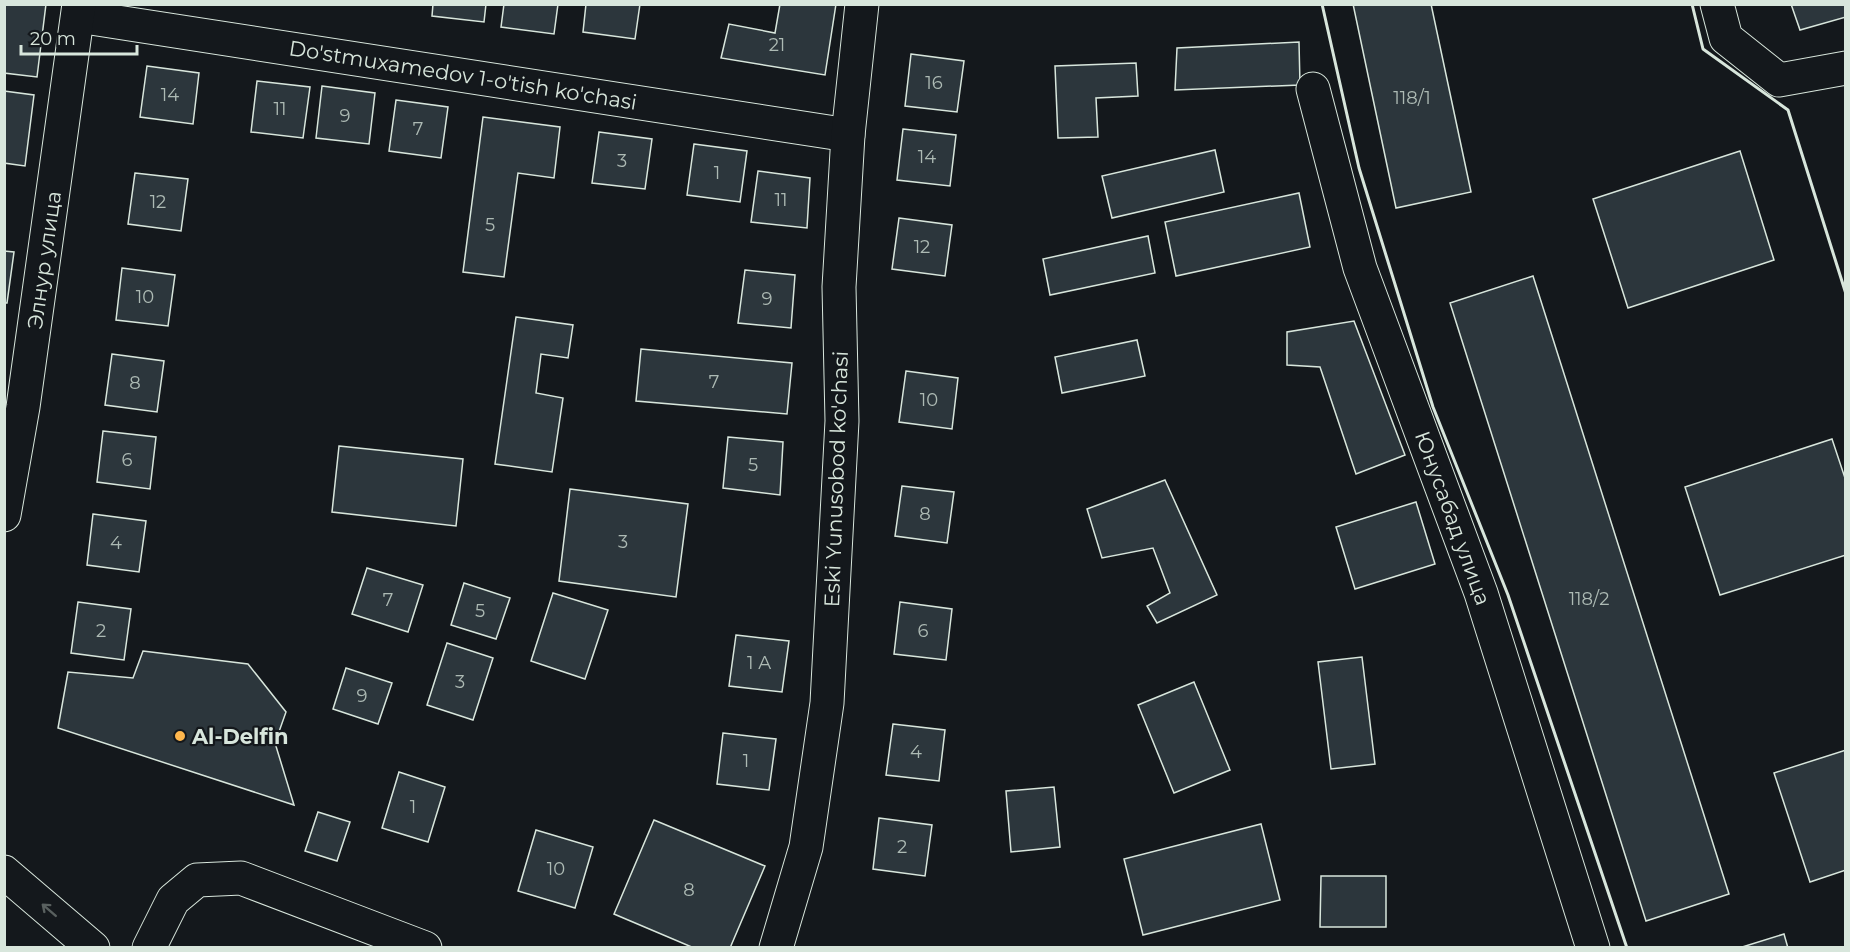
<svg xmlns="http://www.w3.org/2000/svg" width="1850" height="952" viewBox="0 0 1850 952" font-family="Montserrat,sans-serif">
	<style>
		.building { fill: #2c363c; stroke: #d8e6dc; stroke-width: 1.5 }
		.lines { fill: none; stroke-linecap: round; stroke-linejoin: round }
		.minor-casing { stroke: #d8e6dc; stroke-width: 35 }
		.major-casing { stroke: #d8e6dc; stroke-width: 35 }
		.minor { stroke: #14181c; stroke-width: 33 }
		.major { stroke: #14181c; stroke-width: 33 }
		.wall { stroke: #d8e6dc; stroke-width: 3 }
		.oneway { stroke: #59605f }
		.poi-dot { fill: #ffb74d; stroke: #14181c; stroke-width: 2 }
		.labels { text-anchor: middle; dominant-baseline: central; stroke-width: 4.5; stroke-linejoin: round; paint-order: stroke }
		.number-label { font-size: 18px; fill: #adbab4 }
		.street-label { font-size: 21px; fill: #d8e6dc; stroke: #14181c }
		.poi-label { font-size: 21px; font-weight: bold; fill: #d8e6dc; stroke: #14181c; text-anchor: start }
	</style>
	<rect width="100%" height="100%" fill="#14181c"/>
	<g class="building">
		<path d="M4,4H46L37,77L4,73Z"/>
		<path d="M433,4H486L484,22L432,16Z"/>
		<path d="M504,4H558L554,34L501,27Z"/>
		<path d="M586,4H640L635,39L583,32Z"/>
		<path d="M780,4H836L825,75L721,58L729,24L775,33Z"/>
		<path d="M1353,4H1431L1471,192L1396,208Z"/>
		<path d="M1791,4H1846V17L1800,30Z"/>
		<path d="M1299,42L1300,85L1175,90L1177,48Z"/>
		<path d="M911,54L964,61L957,112L905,106Z"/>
		<path d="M1136,63L1138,96L1096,98L1098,137L1058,138L1055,66Z"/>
		<path d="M147,66L199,73L193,124L140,117Z"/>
		<path d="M257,81L310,87L303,138L251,132Z"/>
		<path d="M322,86L375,93L369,144L316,138Z"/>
		<path d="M4,91L34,95L25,166L4,163Z"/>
		<path d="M396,100L448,107L441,158L389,151Z"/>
		<path d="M483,117L560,127L554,178L518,173L504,277L463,272Z"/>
		<path d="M903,129L956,135L950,186L897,180Z"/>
		<path d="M599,132L652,139L645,189L592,183Z"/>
		<path d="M694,144L747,151L740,202L687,195Z"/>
		<path d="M1215,150L1224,192L1112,218L1102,176Z"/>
		<path d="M1740,151L1774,260L1628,308L1593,199Z"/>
		<path d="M758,171L810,178L807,228L751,222Z"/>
		<path d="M135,173L188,179L181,231L128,224Z"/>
		<path d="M1299,193L1310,247L1176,276L1165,222Z"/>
		<path d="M899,218L952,225L945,276L892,269Z"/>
		<path d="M1148,236L1155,273L1050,295L1043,259Z"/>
		<path d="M4,251L14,252L7,303H4Z"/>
		<path d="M122,268L175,275L168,326L116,320Z"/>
		<path d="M745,270L795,275L791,328L738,323Z"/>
		<path d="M1533,276L1729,894L1646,921L1450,303Z"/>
		<path d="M516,317L573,325L568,358L541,354L536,393L563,398L552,472L495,464Z"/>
		<path d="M1354,321L1405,455L1356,474L1320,367L1287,365V332Z"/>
		<path d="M1137,340L1145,376L1062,393L1055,357Z"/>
		<path d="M641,349L792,363L787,414L636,401Z"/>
		<path d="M112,354L164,361L157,412L105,405Z"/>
		<path d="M906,371L958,378L952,429L899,422Z"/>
		<path d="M103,431L156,437L150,489L97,482Z"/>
		<path d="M728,437L783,442L780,495L723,488Z"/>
		<path d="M1832,439L1846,481V555L1720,595L1685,487Z"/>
		<path d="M339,446L463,459L456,526L332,512Z"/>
		<path d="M1165,480L1217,595L1157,623L1147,606L1170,593L1153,548L1102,558L1087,509Z"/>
		<path d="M902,486L954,492L947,543L895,536Z"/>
		<path d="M570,489L688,504L676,597L559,581Z"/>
		<path d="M1416,502L1435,564L1355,589L1336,527Z"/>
		<path d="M93,514L146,521L139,572L87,565Z"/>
		<path d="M367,568L423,585L408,632L352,614Z"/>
		<path d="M464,583L510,598L496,639L451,625Z"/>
		<path d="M553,593L608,610L585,679L531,661Z"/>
		<path d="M78,602L131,609L124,660L71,653Z"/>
		<path d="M900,602L952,609L946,660L894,654Z"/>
		<path d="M736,635L789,641L782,692L729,686Z"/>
		<path d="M447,643L493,658L473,720L427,705Z"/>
		<path d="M143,651L248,664L286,712L275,743L294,805L58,728L68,672L133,678Z"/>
		<path d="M1362,657L1375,764L1331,769L1318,662Z"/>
		<path d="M346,668L392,683L378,724L333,709Z"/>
		<path d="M1194,682L1230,770L1174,793L1138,705Z"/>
		<path d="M893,724L945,730L939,781L886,775Z"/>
		<path d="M723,733L776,739L769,790L717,784Z"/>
		<path d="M1846,750V870L1810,882L1774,773Z"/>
		<path d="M399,772L445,787L428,842L382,828Z"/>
		<path d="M1054,787L1060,847L1011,852L1006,791Z"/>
		<path d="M318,812L350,822L337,861L305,851Z"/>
		<path d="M879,818L932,825L925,876L873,869Z"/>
		<path d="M654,820L765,866L730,948H694L614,914Z"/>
		<path d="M1261,824L1280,900L1143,935L1124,859Z"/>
		<path d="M536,830L593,847L575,908L518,891Z"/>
		<path d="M1321,876H1386V927H1320Z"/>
		<path d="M1784,934L1788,948H1739Z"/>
	</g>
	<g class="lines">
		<defs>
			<g id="minor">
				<path d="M1717,4L1726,38L1779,80L1846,68"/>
				<path d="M78,16L848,135"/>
				<path d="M1313,89L1360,268L1481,593L1593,948"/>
				<path d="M4,515L23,407L79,4"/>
				<path d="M149,948L173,900L197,880L241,878L425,948"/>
				<path d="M776,948L806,847L827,703L842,421L839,287L848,135L862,4"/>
			</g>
			<path id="major" d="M4,872L93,948"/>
		</defs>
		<use href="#minor" class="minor-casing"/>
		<use href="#major" class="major-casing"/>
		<use href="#minor" class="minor"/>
		<use href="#major" class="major"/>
		<g class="wall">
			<path d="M1322,4L1359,168L1433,407L1508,595L1627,948"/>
			<path d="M1692,4L1703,49L1788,110L1846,294"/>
		</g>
	</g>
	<defs><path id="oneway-shaft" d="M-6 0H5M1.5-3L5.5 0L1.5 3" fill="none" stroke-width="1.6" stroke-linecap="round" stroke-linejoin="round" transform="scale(1.5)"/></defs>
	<use class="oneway" href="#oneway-shaft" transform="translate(49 910) rotate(-139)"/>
	<circle class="poi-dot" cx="180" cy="736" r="6"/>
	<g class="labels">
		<g class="number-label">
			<text x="777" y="45">21</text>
			<text x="934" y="83">16</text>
			<text x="170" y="95">14</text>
			<text x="1412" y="98">118/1</text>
			<text x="280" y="109">11</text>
			<text x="345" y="116">9</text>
			<text x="418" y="129">7</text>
			<text x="927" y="157">14</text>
			<text x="622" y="161">3</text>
			<text x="717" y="173">1</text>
			<text x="781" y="200">11</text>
			<text x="158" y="202">12</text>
			<text x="490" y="225">5</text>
			<text x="922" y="247">12</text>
			<text x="145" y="297">10</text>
			<text x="767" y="299">9</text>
			<text x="714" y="382">7</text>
			<text x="135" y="383">8</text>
			<text x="929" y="400">10</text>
			<text x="127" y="460">6</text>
			<text x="753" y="465">5</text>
			<text x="925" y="514">8</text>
			<text x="623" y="542">3</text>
			<text x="116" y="543">4</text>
			<text x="1589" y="599">118/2</text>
			<text x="388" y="600">7</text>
			<text x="480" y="611">5</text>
			<text x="101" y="631">2</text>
			<text x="923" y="631">6</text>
			<text x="759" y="663">1 A</text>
			<text x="460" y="682">3</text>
			<text x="362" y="696">9</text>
			<text x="916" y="752">4</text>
			<text x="746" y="761">1</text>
			<text x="413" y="807">1</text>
			<text x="902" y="847">2</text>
			<text x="556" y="869">10</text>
			<text x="689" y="890">8</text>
		</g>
		<g class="street-label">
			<text transform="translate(463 75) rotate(9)">Do'stmuxamedov 1-o'tish ko'chasi</text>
			<text transform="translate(44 260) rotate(-82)">Элнур улица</text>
			<text transform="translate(836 479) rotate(-88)">Eski Yunusobod ko'chasi</text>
			<text transform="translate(1453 518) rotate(70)">Юнусабад улица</text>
		</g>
		<g class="poi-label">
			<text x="192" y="736">Al-Delfin</text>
		</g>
	</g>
	<rect width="1850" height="952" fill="none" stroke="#d8e6dc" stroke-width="12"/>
	<path d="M21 45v9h116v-9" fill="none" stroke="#d8e6dc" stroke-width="3"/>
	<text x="30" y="45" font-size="18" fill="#d8e6dc" stroke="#14181c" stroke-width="4.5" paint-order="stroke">20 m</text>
</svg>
